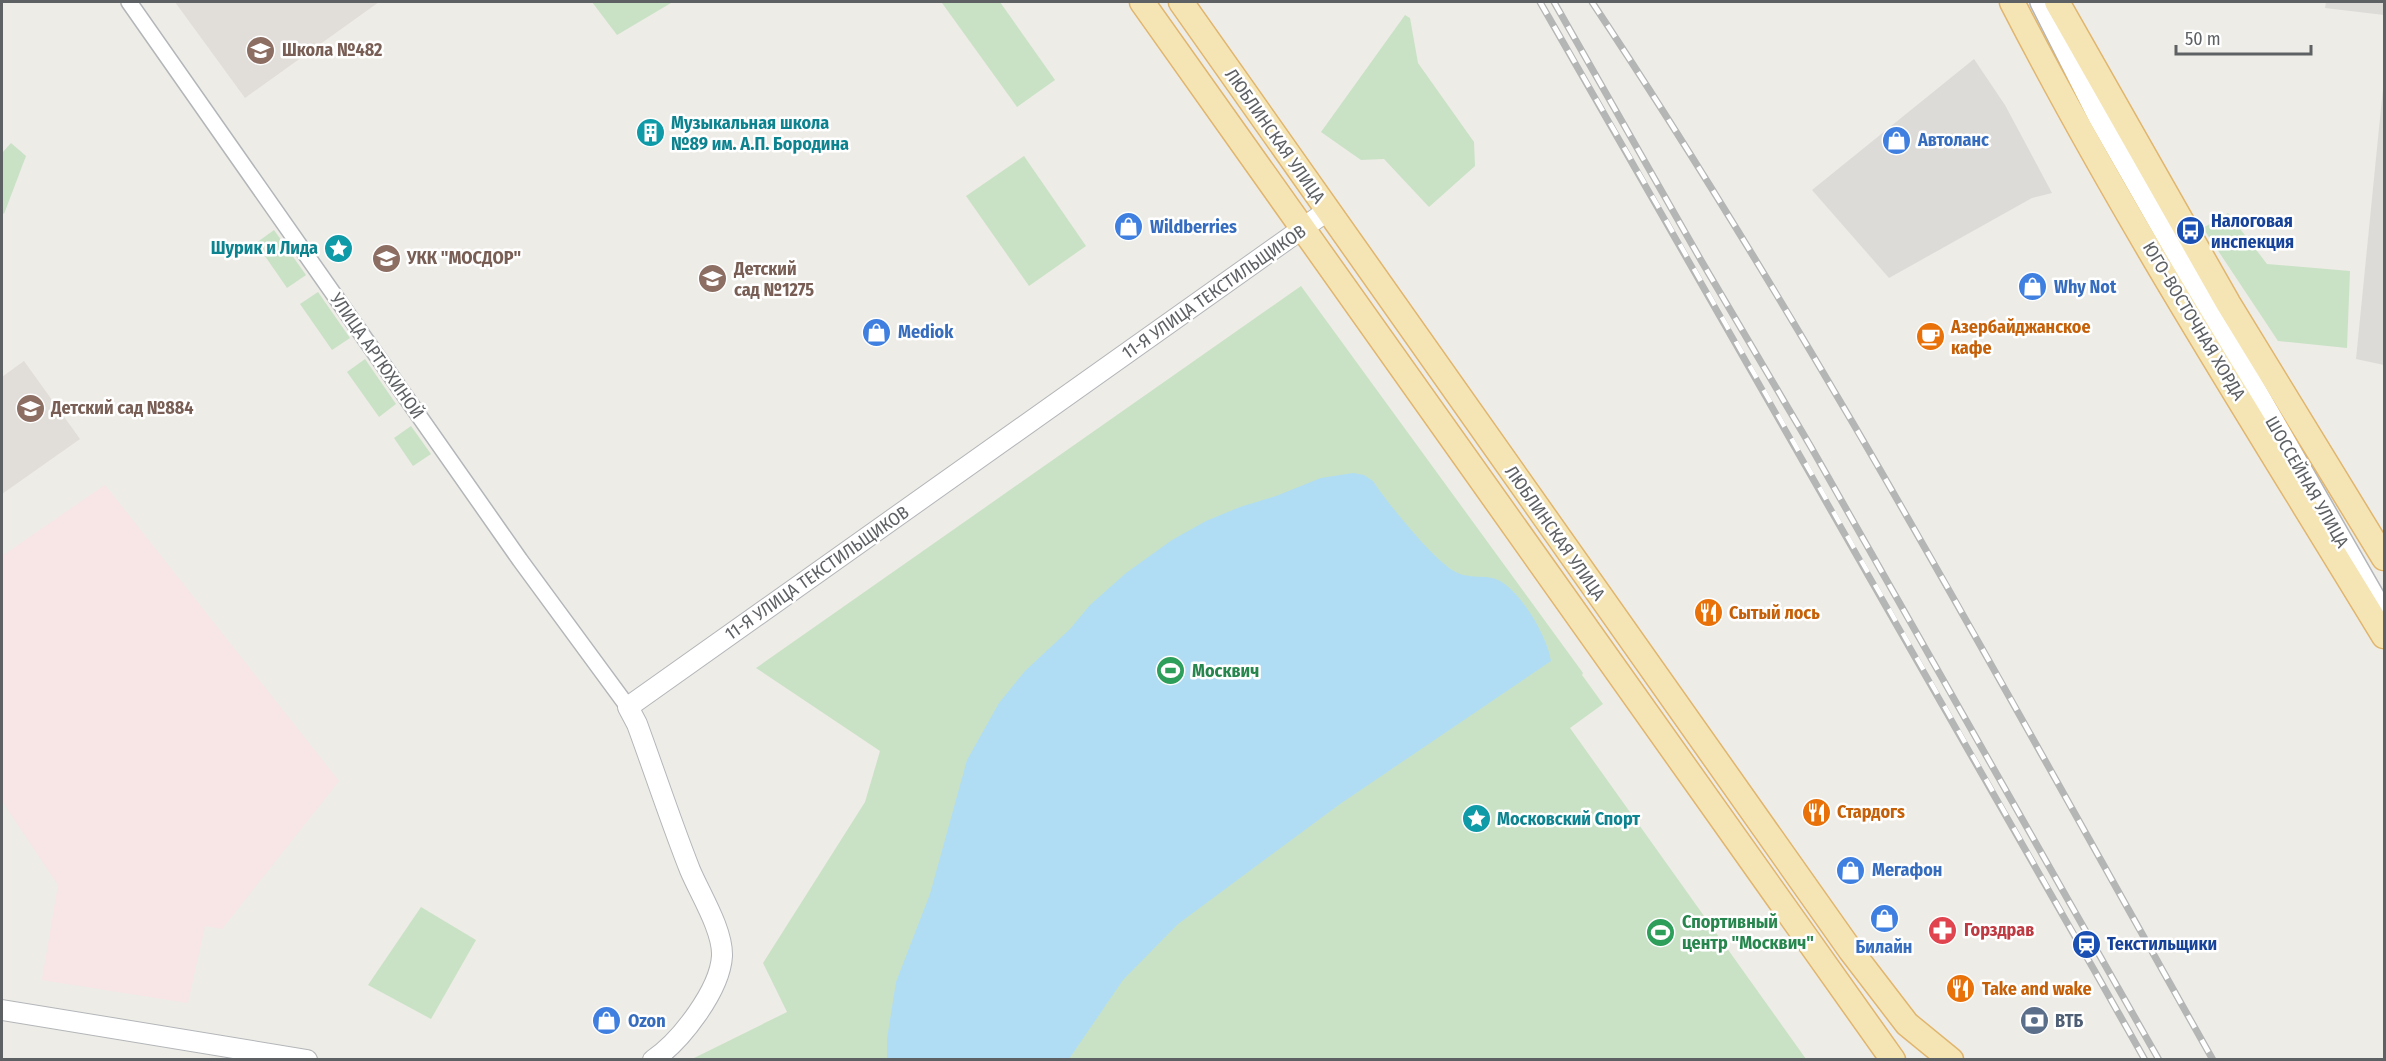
<svg xmlns="http://www.w3.org/2000/svg" width="2386" height="1061" viewBox="0 0 2386 1061" font-family="'Fira Sans Condensed',sans-serif">
	<style>
		.industrial { fill: #dddbd8 }
		.education { fill: #e1ddd8 }
		.medical { fill: #f8e5e5 }
		.green { fill: #c9e2c6 }
		.water { fill: #b0ddf4 }
		.lines { fill: none; stroke-linecap: round; stroke-linejoin: round }
		.minor-casing { stroke: #b3b6b9; stroke-width: 18 }
		.tertiary-casing { stroke: #b3b6b9; stroke-width: 22 }
		.secondary-casing { stroke: #b2b5b9; stroke-width: 24 }
		.primary-casing { stroke: #e0b56e; stroke-width: 27 }
		.minor { stroke: #fff; stroke-width: 15 }
		.tertiary { stroke: #fff; stroke-width: 20 }
		.secondary { stroke: #fff; stroke-width: 21 }
		.primary { stroke: #f5e5b5; stroke-width: 24 }
		.rail-casing { stroke: #b4b5b5; stroke-width: 7 }
		.rail { stroke: #fff; stroke-width: 4.5; stroke-dasharray: 14; stroke-linecap: butt }
		.labels { text-anchor: middle; dominant-baseline: central; stroke-width: 5; stroke-linejoin: round; paint-order: stroke }
		.education-label { font-size: 18px; font-weight: bold; fill: #785e54; stroke: #fff; text-anchor: start }
		.culture-label { font-size: 18px; font-weight: bold; fill: #0d838f; stroke: #fff; text-anchor: start }
		.street-label { font-size: 18px; fill: #5e6164; stroke: #fff }
		.shop-label { font-size: 18px; font-weight: bold; fill: #366cbe; stroke: #fff; text-anchor: start }
		.transit-label { font-size: 18px; font-weight: bold; fill: #164399; stroke: #fff; text-anchor: start }
		.food-label { font-size: 18px; font-weight: bold; fill: #c56008; stroke: #fff; text-anchor: start }
		.leisure-label { font-size: 18px; font-weight: bold; fill: #27864d; stroke: #fff; text-anchor: start }
		.health-label { font-size: 18px; font-weight: bold; fill: #be3a42; stroke: #fff; text-anchor: start }
		.service-label { font-size: 18px; font-weight: bold; fill: #4e5e75; stroke: #fff; text-anchor: start }
	</style>
	<rect width="100%" height="100%" fill="#eeece6"/>
	<g class="industrial">
		<path d="M2326,2H2384V15L2325,8Z"/>
		<path d="M1974,59L2005,105L2052,193L2032,198L1889,278L1812,190Z"/>
		<path d="M2384,78V365L2356,359Z"/>
	</g>
	<g class="education">
		<path d="M175,2H379L245,98Z"/>
		<path d="M24,361L80,439L2,494V377Z"/>
	</g>
	<path class="medical" d="M105,485L339,781L222,929L205,926L188,1003L42,980L58,885L2,801V556Z"/>
	<g class="green">
		<path d="M592,2H670L671,3L617,35Z"/>
		<path d="M944,2H1000L1055,80L1017,107L942,3Z"/>
		<path d="M1405,15L1410,18L1418,63L1474,142L1475,166L1429,207L1384,159L1361,160L1321,132Z"/>
		<path d="M11,143L26,156L4,214L2,212V153Z"/>
		<path d="M1024,156L1086,246L1029,286L966,196Z"/>
		<path d="M2228,213L2267,264L2350,271L2347,348L2278,341L2203,228Z"/>
		<path d="M274,230L306,275L287,288L256,243Z"/>
		<path d="M1301,286L1583,673L1582,675L1603,704L1570,728L1806,1059L690,1060L787,1012L763,963L865,802L880,751L756,668Z"/>
		<path d="M318,292L350,338L332,350L300,304Z"/>
		<path d="M365,359L396,404L379,417L347,372Z"/>
		<path d="M411,426L431,454L413,466L394,438Z"/>
		<path d="M421,907L476,940L431,1019L368,985Z"/>
	</g>
	<path class="water" d="M1353,473L1364,475L1373,481C1389,505 1429,554 1452,570C1469,581 1486,573 1500,581C1522,593 1548,638 1551,661L1340,804L1178,924L1123,980L1069,1059H887V1039L896,982L930,894L967,760L999,703L1025,671L1070,629L1090,605L1126,573L1172,540L1206,521L1240,507L1276,496L1321,478Z"/>
	<g class="lines">
		<defs>
			<path id="minor" d="M129,2L520,560L628,707"/>
			<g id="tertiary">
				<path d="M2,1010L307,1060"/>
				<path d="M653,1060C681,1041 720,990 722,956C723,930 700,894 690,870C671,822 655,773 637,724L628,707L1327,211"/>
			</g>
			<path id="secondary" d="M2041,2L2099,117L2384,615"/>
			<g id="primary">
				<path d="M1142,2L1893,1060"/>
				<path d="M1181,2L1851,951L1907,1024L1951,1060"/>
				<path d="M2012,2C2124,220 2257,427 2384,636"/>
				<path d="M2057,2L2228,303L2384,558"/>
			</g>
		</defs>
		<use href="#minor" class="minor-casing"/>
		<use href="#tertiary" class="tertiary-casing"/>
		<use href="#secondary" class="secondary-casing"/>
		<use href="#primary" class="primary-casing"/>
		<use href="#minor" class="minor"/>
		<use href="#tertiary" class="tertiary"/>
		<use href="#secondary" class="secondary"/>
		<use href="#primary" class="primary"/>
		<defs>
			<g id="rail">
				<path d="M1540,2C1743,353 1945,706 2145,1060"/>
				<path d="M1554,2L1702,262L1811,447L2159,1060"/>
				<path d="M1592,2C1818,342 2012,704 2213,1060"/>
			</g>
		</defs>
		<use href="#rail" class="rail-casing"/>
		<use href="#rail" class="rail"/>
	</g>
	<defs>
		<symbol id="school-disc" viewBox="-11 -11 22 22"><circle r="9.5" fill="#8d6e63" stroke="#fff"/><path d="M0-5L7-2L0 1L-7-2ZM-4 1L0 2.5L4 1V4Q0 6-4 4Z" fill="#fff"/></symbol>
		<symbol id="building-disc" viewBox="-11 -11 22 22"><circle r="9.5" fill="#0f9aa8" stroke="#fff"/><path d="M-4-6H4V6H1V3H-1V6H-4ZM-2.5-4.3h1.7v1.8h-1.7ZM.8-4.3h1.7v1.8H.8ZM-2.5-1h1.7V.8h-1.7ZM.8-1h1.7V.8H.8Z" fill="#fff"/></symbol>
		<symbol id="shop-disc" viewBox="-11 -11 22 22"><circle r="9.5" fill="#3f7fe0" stroke="#fff"/><path d="M-5-2.5h2.3a2.7 3.5 0 0 1 5.4 0H5L5.5 6h-11ZM-1.5-2.5h3a1.5 2.3 0 0 0-3 0Z" fill="#fff"/></symbol>
		<symbol id="bus-disc" viewBox="-11 -11 22 22"><circle r="9.5" fill="#1a4fb4" stroke="#fff"/><path d="M-5-6H5V4H4V6H2V4H-2V6H-4V4H-5ZM-3.5-4V0h7V-4ZM-3.5 1.2v1.5H-2V1.2ZM2 1.2v1.5H3.5V1.2Z" fill="#fff"/></symbol>
		<symbol id="sight-disc" viewBox="-11 -11 22 22"><circle r="9.5" fill="#0f9aa8" stroke="#fff"/><path d="M0-6L1.8-2.2L6-1.7L2.9 1.2L3.7 5.4L0 3.3L-3.7 5.4L-2.9 1.2L-6-1.7L-1.8-2.2Z" fill="#fff"/></symbol>
		<symbol id="university-disc" viewBox="-11 -11 22 22"><circle r="9.5" fill="#8d6e63" stroke="#fff"/><path d="M0-5L7-2L0 1L-7-2ZM-4 1L0 2.5L4 1V4Q0 6-4 4Z" fill="#fff"/></symbol>
		<symbol id="cafe-disc" viewBox="-11 -11 22 22"><circle r="9.5" fill="#e8710a" stroke="#fff"/><path d="M-5.5-4.5H6V0H3Q3 3.5 0 3.5H-2.5Q-5.5 3.5-5.5 0ZM3-3.2v2h1.7v-2ZM-6 4.5H4V6H-6Z" fill="#fff"/></symbol>
		<symbol id="restaurant-disc" viewBox="-11 -11 22 22"><circle r="9.5" fill="#e8710a" stroke="#fff"/><path d="M-5-6h1v4h1v-4h1v4h1v-4h1v5L-1.5 .5V6h-2V.5L-5-1ZM5-6V6H3V1.5H1.5Q1.5-4 5-6Z" fill="#fff"/></symbol>
		<symbol id="stadium-disc" viewBox="-11 -11 22 22"><circle r="9.5" fill="#2e9e5b" stroke="#fff"/><path d="M0-5a6.5 5 0 1 0 0 10a6.5 5 0 1 0 0-10ZM-3.5-1.8h7v3.6h-7Z" fill="#fff"/></symbol>
		<symbol id="pharmacy-disc" viewBox="-11 -11 22 22"><circle r="9.5" fill="#e0444e" stroke="#fff"/><path d="M-2-6h4v4h4v4h-4v4h-4v-4h-4v-4h4Z" fill="#fff"/></symbol>
		<symbol id="station-disc" viewBox="-11 -11 22 22"><circle r="9.5" fill="#1a4fb4" stroke="#fff"/><path d="M-3-6H3Q5-6 5-4V2Q5 4 3 4L4.5 6H3L1.5 4h-3L-3 6H-4.5L-3 4Q-5 4-5 2V-4Q-5-6-3-6ZM-3.5-4v3h7v-3ZM-3.5 1v1.5H-2V1ZM2 1v1.5H3.5V1Z" fill="#fff"/></symbol>
		<symbol id="bank-disc" viewBox="-11 -11 22 22"><circle r="9.5" fill="#5c6f8a" stroke="#fff"/><path d="M-6-4H6V4H-6ZM0-2.3a2.3 2.3 0 1 0 0 4.6a2.3 2.3 0 1 0 0-4.6Z" fill="#fff"/></symbol>
	</defs>
	<g fill-rule="evenodd">
		<use href="#school-disc" x="244" y="34" width="33" height="33"/>
		<use href="#building-disc" x="634" y="116" width="33" height="33"/>
		<use href="#shop-disc" x="1880" y="124" width="33" height="33"/>
		<use href="#shop-disc" x="1112" y="210" width="33" height="33"/>
		<use href="#bus-disc" x="2174" y="214" width="33" height="33"/>
		<use href="#sight-disc" x="322" y="232" width="33" height="33"/>
		<use href="#university-disc" x="370" y="242" width="33" height="33"/>
		<use href="#school-disc" x="696" y="262" width="33" height="33"/>
		<use href="#shop-disc" x="2016" y="270" width="33" height="33"/>
		<use href="#shop-disc" x="860" y="316" width="33" height="33"/>
		<use href="#cafe-disc" x="1914" y="320" width="33" height="33"/>
		<use href="#school-disc" x="14" y="392" width="33" height="33"/>
		<use href="#restaurant-disc" x="1692" y="596" width="33" height="33"/>
		<use href="#stadium-disc" x="1154" y="654" width="33" height="33"/>
		<use href="#restaurant-disc" x="1800" y="796" width="33" height="33"/>
		<use href="#sight-disc" x="1460" y="802" width="33" height="33"/>
		<use href="#shop-disc" x="1834" y="854" width="33" height="33"/>
		<use href="#shop-disc" x="1868" y="902" width="33" height="33"/>
		<use href="#pharmacy-disc" x="1926" y="914" width="33" height="33"/>
		<use href="#stadium-disc" x="1644" y="916" width="33" height="33"/>
		<use href="#station-disc" x="2070" y="928" width="33" height="33"/>
		<use href="#restaurant-disc" x="1944" y="972" width="33" height="33"/>
		<use href="#shop-disc" x="590" y="1004" width="33" height="33"/>
		<use href="#bank-disc" x="2018" y="1004" width="33" height="33"/>
	</g>
	<g class="labels">
		<g class="education-label">
			<text x="282" y="50">Школа №482</text>
			<text x="407" y="258">УКК "МОСДОР"</text>
			<text x="734" y="269">Детский<tspan x="734" dy="21">сад №1275</tspan></text>
			<text x="51" y="408">Детский сад №884</text>
		</g>
		<g class="culture-label">
			<text x="671" y="123">Музыкальная школа<tspan x="671" dy="21">№89 им. А.П. Бородина</tspan></text>
			<text x="318" y="248" text-anchor="end">Шурик и Лида</text>
			<text x="1497" y="819">Московский Спорт</text>
		</g>
		<g class="street-label">
			<text transform="translate(1275 136) rotate(55)">ЛЮБЛИНСКАЯ УЛИЦА</text>
			<text transform="translate(1214 292) rotate(-35)">11-Я УЛИЦА ТЕКСТИЛЬЩИКОВ</text>
			<text transform="translate(2194 321) rotate(59)">ЮГО-ВОСТОЧНАЯ ХОРДА</text>
			<text transform="translate(377 356) rotate(55)">УЛИЦА АРТЮХИНОЙ</text>
			<text transform="translate(2307 482) rotate(60)">ШОССЕЙНАЯ УЛИЦА</text>
			<text transform="translate(1555 533) rotate(55)">ЛЮБЛИНСКАЯ УЛИЦА</text>
			<text transform="translate(817 573) rotate(-35)">11-Я УЛИЦА ТЕКСТИЛЬЩИКОВ</text>
		</g>
		<g class="shop-label">
			<text x="1918" y="140">Автоланс</text>
			<text x="1150" y="227">Wildberries</text>
			<text x="2054" y="287">Why Not</text>
			<text x="898" y="332">Mediok</text>
			<text x="1872" y="870">Мегафон</text>
			<text x="1884" y="947" text-anchor="middle">Билайн</text>
			<text x="628" y="1021">Ozon</text>
		</g>
		<g class="transit-label">
			<text x="2211" y="221">Налоговая<tspan x="2211" dy="21">инспекция</tspan></text>
			<text x="2107" y="944">Текстильщики</text>
		</g>
		<g class="food-label">
			<text x="1951" y="327">Азербайджанское<tspan x="1951" dy="21">кафе</tspan></text>
			<text x="1729" y="613">Сытый лось</text>
			<text x="1837" y="812">Стардогs</text>
			<text x="1982" y="989">Take and wake</text>
		</g>
		<g class="leisure-label">
			<text x="1192" y="671">Москвич</text>
			<text x="1682" y="922">Спортивный<tspan x="1682" dy="21">центр "Москвич"</tspan></text>
		</g>
		<g class="health-label">
			<text x="1964" y="930">Горздрав</text>
		</g>
		<g class="service-label">
			<text x="2055" y="1021">ВТБ</text>
		</g>
	</g>
	<rect width="2386" height="1061" fill="none" stroke="#5e6164" stroke-width="6"/>
	<path d="M2176 45v9h135v-9" fill="none" stroke="#5e6164" stroke-width="3"/>
	<text x="2185" y="45" font-size="18" fill="#5e6164" stroke="#ffffff" stroke-width="4.5" paint-order="stroke">50 m</text>
</svg>
